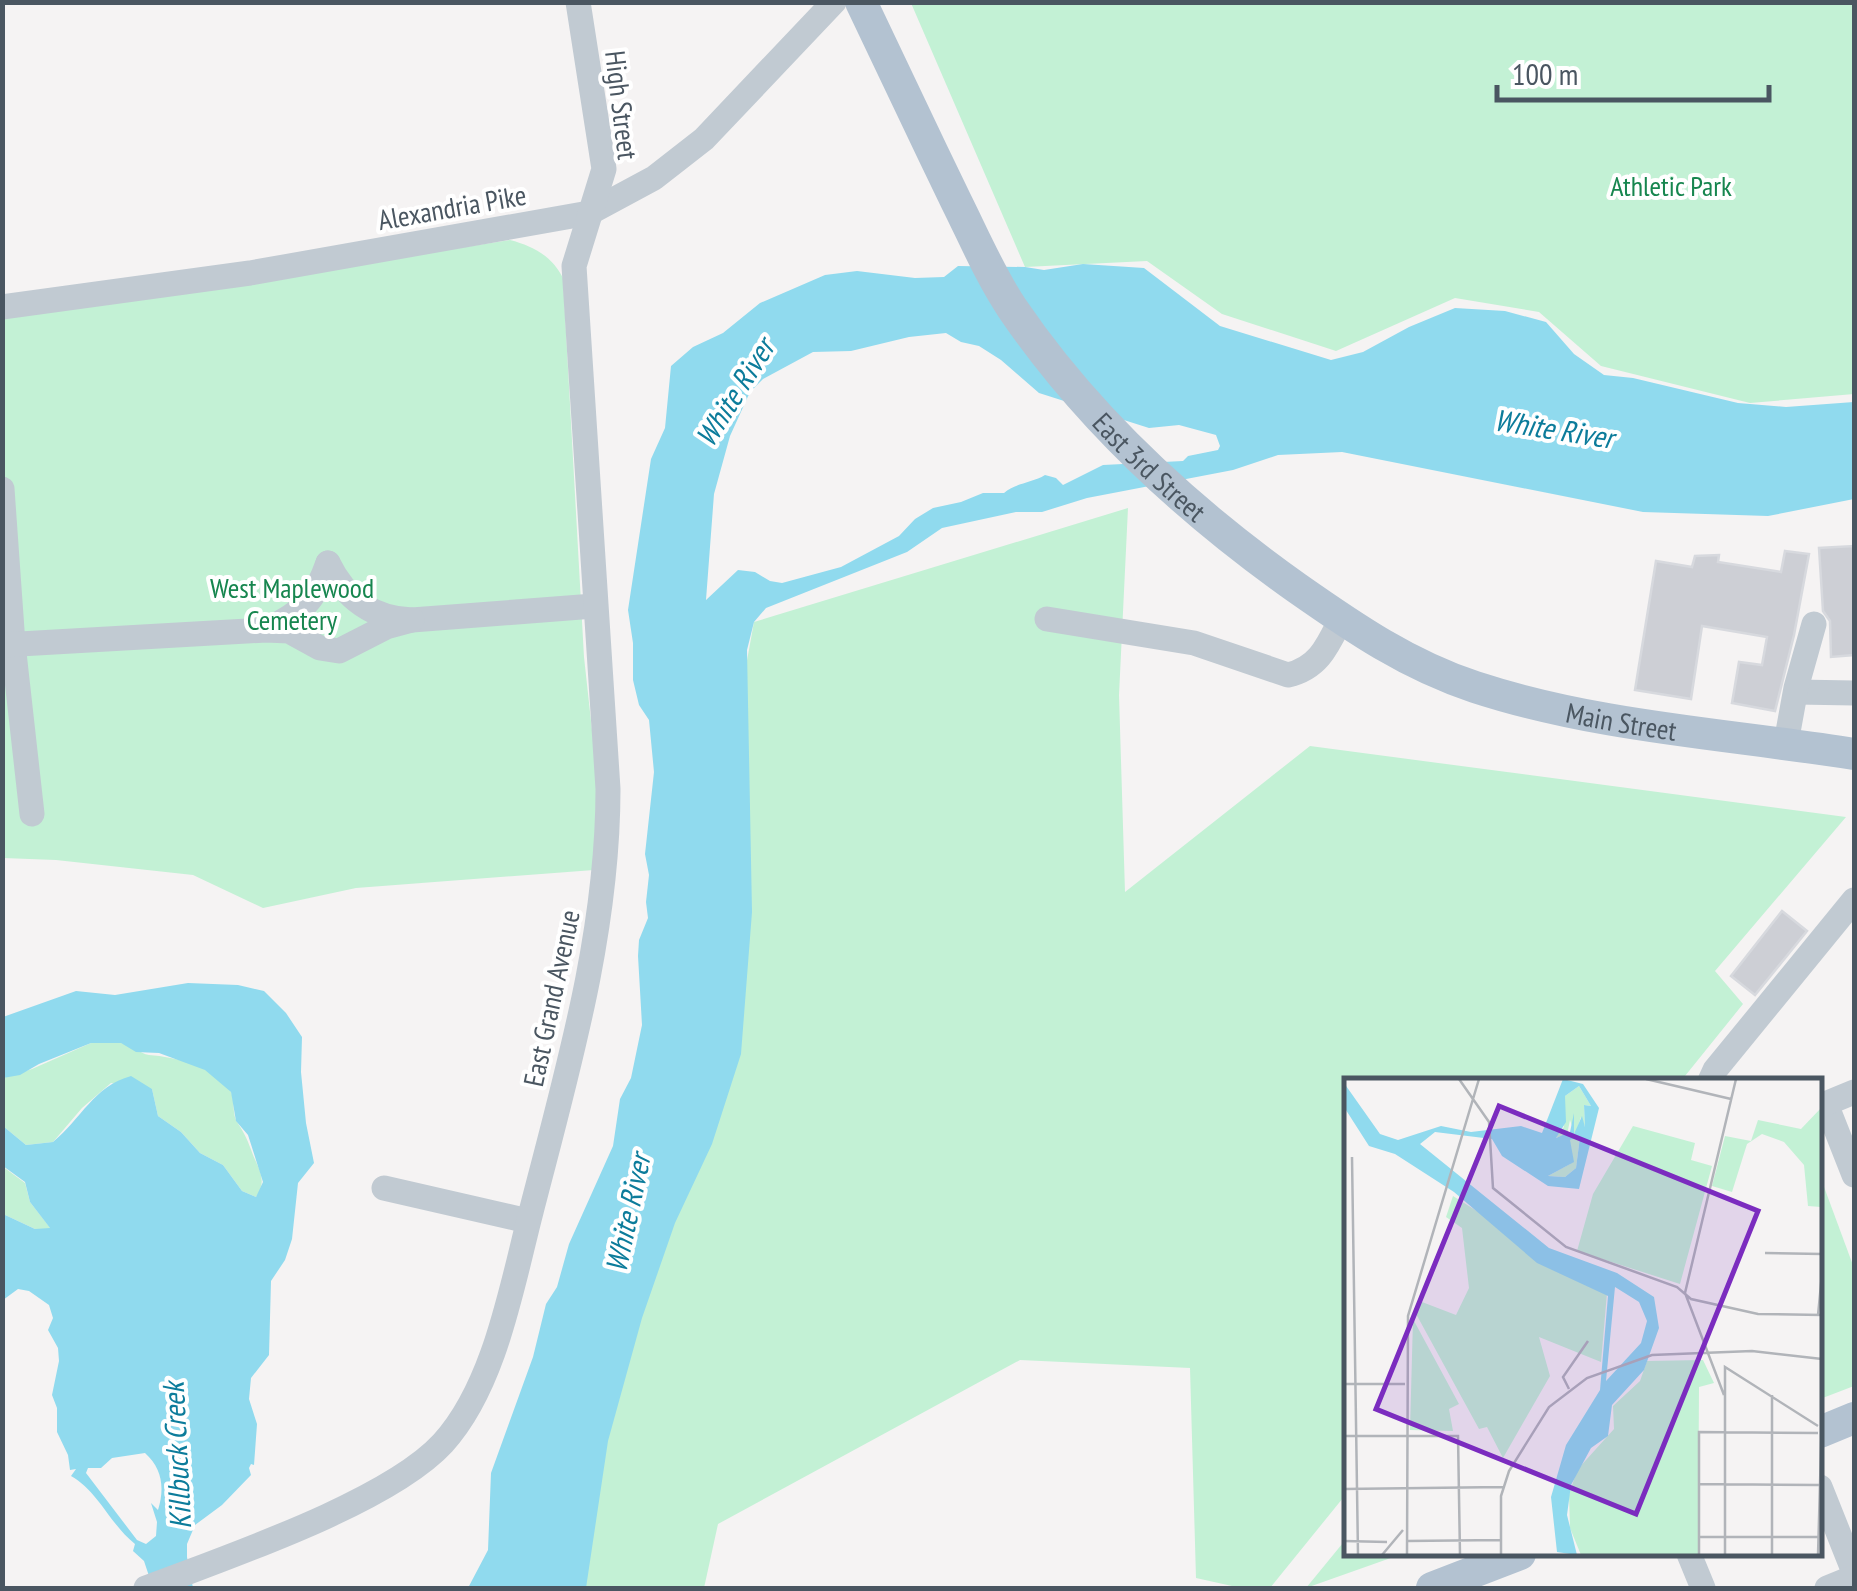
<svg xmlns="http://www.w3.org/2000/svg" width="1857" height="1591" viewBox="0 0 1857 1591" font-family="'PT Sans Narrow',sans-serif">
	<style>
		.green { fill: #c3f1d5 }
		.water { fill: #90daee; fill-rule: evenodd }
		.building { fill: #cdcfd5; stroke: #d7d9de; stroke-width: 2.5 }
		.lines { fill: none; stroke-linecap: round; stroke-linejoin: round }
		.minor { stroke: #c1cad2; stroke-width: 25 }
		.major { stroke: #b3c2d1; stroke-width: 32 }
		.labels { text-anchor: middle; dominant-baseline: central; stroke-width: 8; stroke-linejoin: round; paint-order: stroke }
		.street-label { font-size: 28px; fill: #4a5661; stroke: #fff }
		.park-label { font-size: 28px; fill: #17864f; stroke: #fff }
		.water-label { font-size: 30px; font-style: italic; fill: #0c7c9b; stroke: #fff }
		.inset-road { fill: none; stroke: #b1b4b9; stroke-width: 2.5 }
		.view { fill: #7b2cbf; fill-opacity: 0.15; stroke: #7b2cbf; stroke-width: 5 }
		.inset-edge { fill: none; stroke: #4a5661; stroke-width: 5 }
	</style>
	<rect width="100%" height="100%" fill="#f5f3f3"/>
	<g class="green">
		<path d="M911,3H1854V394L1750,403L1601,366L1539,312L1455,298L1336,351L1222,314L1147,261L1025,267Z"/>
		<path d="M510,240C533,246 552,256 563,278L584,657L597,776L594,870L356,888L263,908L193,875L56,860L3,858V319Z"/>
		<path d="M1128,508L1119,695L1125,892L1310,746L1846,817L1715,971L1743,1004L1681,1081H1347V1493L1270,1588H1241L1196,1578L1190,1368L1020,1360L718,1524L704,1588H578L754,622Z"/>
		<path d="M91,1043C100,1043 112,1042 121,1043C131,1044 140,1054 149,1055C175,1057 216,1066 231,1092C235,1101 232,1114 237,1122C245,1134 248,1141 253,1155C260,1171 267,1182 256,1197L242,1191L223,1165L200,1153L181,1132L158,1116L152,1089L111,1083L82,1108L53,1142L26,1145L3,1126V1078L32,1069Z"/>
		<path d="M2,1166L25,1183L30,1202L51,1229H35L3,1214Z"/>
		<path d="M1820,1176L1854,1268V1386L1820,1399Z"/>
		<path d="M1347,1538V1554H1402L1306,1588Z"/>
	</g>
	<g class="water">
		<path d="M1083,264L1144,268L1220,326L1331,360L1363,352L1409,327L1455,308L1505,311L1546,322L1574,354L1604,375L1633,378L1738,403L1786,407L1854,402V499L1768,516L1643,512L1342,452L1278,455L1233,470L1087,498L1042,512H1016L942,528L907,552L766,608L754,622L747,650L752,912L741,1054L712,1144L675,1223L642,1318L608,1441L586,1588H468L488,1550L491,1473L533,1357L546,1304L557,1287L569,1244L613,1146L620,1099L631,1078L642,1025L638,956L639,940L648,918L646,902L649,875L645,854L654,772L649,720L639,705L633,680V643L628,610L651,459L665,428L671,366L693,347L723,333L760,303L825,275L857,271L915,278L944,277L958,266L1025,267L1044,270ZM946,333L961,342L979,346L1001,360L1039,393L1149,428L1179,425L1216,435L1220,446L1218,450L1188,456L1183,461L1103,465L1063,485L1056,478L1045,475C1032,483 1015,483 1004,493H983L961,502L933,508L915,519L899,536L841,567L782,583L770,581L755,572L738,570L706,600L714,494L730,436L750,392L763,379L813,352L851,351L909,337Z"/>
		<path d="M188,983L238,985L264,991L286,1013L302,1037L301,1072L306,1123L314,1163L298,1183L292,1239L285,1260L271,1281L269,1355L251,1378L249,1399L257,1424L254,1465L251,1464L249,1468L251,1475L222,1505L195,1525L187,1544V1557L193,1588H153L144,1561L133,1551L135,1544C109,1523 99,1492 71,1476L76,1469L70,1470L68,1455L57,1432V1408L52,1395L59,1361L58,1348L48,1330L53,1318L49,1305L29,1291L18,1289L3,1300V1214L35,1229L50,1228L30,1202L25,1182L3,1166V1126L26,1145L53,1142C81,1119 94,1086 131,1076L152,1089L158,1116L181,1132L200,1153L223,1165L242,1191L256,1197L263,1182L248,1135L236,1121L231,1092L205,1070L159,1053L136,1052L121,1043H91L39,1064L20,1075L3,1078V1017L76,991L115,995ZM145,1453C162,1468 165,1488 158,1510L151,1503L157,1522L156,1536L146,1544L137,1540L86,1473L88,1468H101L112,1458Z"/>
	</g>
	<g class="building">
		<path d="M1854,546V655L1831,657L1830,621L1823,611L1819,548Z"/>
		<path d="M1785,551L1809,554L1794,635L1775,711L1732,703L1739,662L1762,665L1767,637L1702,626L1691,699L1635,690L1656,561L1692,567L1695,556L1719,555L1718,562L1781,572Z"/>
		<path d="M1782,911L1807,931L1755,995L1731,976Z"/>
	</g>
	<g class="lines">
		<g class="minor">
			<path d="M2,307L250,273L589,213L654,178L704,139L834,2"/>
			<path d="M2,489L13,644L32,814"/>
			<path d="M1047,619L1194,643L1288,675C1319,668 1328,645 1341,619"/>
			<path d="M412,620L594,606"/>
			<path d="M268,629C303,612 315,600 328,563"/>
			<path d="M2,645L266,630L289,631L320,648L339,651L386,627L412,620C373,619 345,598 328,563"/>
			<path d="M1796,692L1854,693"/>
			<path d="M1786,743L1796,688L1814,624"/>
			<path d="M1710,1081L1715,1070L1854,900"/>
			<path d="M1826,1104L1854,1175"/>
			<path d="M1820,1106L1854,1092"/>
			<path d="M384,1188L528,1221"/>
			<path d="M1820,1487L1854,1572"/>
			<path d="M1689,1554L1703,1588"/>
			<path d="M146,1588C224,1558 388,1503 443,1443C495,1386 512,1285 531,1212C567,1072 608,934 608,789L574,266L604,169L578,2"/>
			<path d="M1827,1588L1854,1577"/>
		</g>
		<g class="major">
			<path id="s1" d="M861,2C893,69 924,135 956,201C974,237 990,275 1012,308C1088,420 1187,510 1297,588C1354,628 1408,665 1475,687C1597,727 1728,734 1854,754"/>
			<path d="M1820,1432L1854,1418"/>
			<path d="M1432,1588L1520,1554"/>
		</g>
	</g>
	<g class="labels">
		<g class="street-label">
			<text transform="translate(622 105) rotate(83)">High Street</text>
			<text transform="translate(452 207) rotate(-10)">Alexandria Pike</text>
			<text stroke="none"><textPath href="#s1" startOffset="552">East 3rd Street</textPath></text>
			<text stroke="none"><textPath href="#s1" startOffset="1098">Main Street</textPath></text>
			<text transform="translate(551 998) rotate(-78)">East Grand Avenue</text>
		</g>
		<g class="park-label">
			<text x="1671" y="185">Athletic Park</text>
			<text x="292" y="587">West Maplewood<tspan x="292" dy="32">Cemetery</tspan></text>
		</g>
		<g class="water-label">
			<text transform="translate(734 392) rotate(-58)">White River</text>
			<text transform="translate(1554 428) rotate(9)">White River</text>
			<text transform="translate(627 1213) rotate(-78)">White River</text>
			<text transform="translate(176 1456) rotate(-93)">Killbuck Creek</text>
		</g>
	</g>
	<g transform="translate(1344 1078)">
		<rect width="478" height="478" fill="#f5f3f3"/>
		<path d="M235,8L247,28L240,27L241,49L237,39L231,57L226,42L223,57L210,60L220,49L221,18ZM477,30V129L464,128L460,87L440,64L418,56L403,66L388,114L368,108L381,58L407,63L414,42L457,51ZM289,48L351,65L347,82L368,88L336,206L233,173L249,116ZM236,59L232,90L221,99L204,98L226,86V62ZM109,118L263,215L257,284L195,259L206,298L159,380L143,349L135,351L71,234L78,224L112,237L125,210L118,150L102,139ZM69,241L115,326L105,331L109,353L66,352ZM359,282L370,305L355,309L354,477H237L226,450L225,417L233,392L270,351L269,328L296,303L303,283Z" fill="#c3f1d5"/>
		<path d="M219,1L239,6L255,30L235,111L204,108L158,78L148,61L91,54L76,66L205,170L273,195L310,219L315,250L300,292L268,327L264,358L247,370L227,407L223,437L233,477L213,474L207,419L222,367L256,312L264,218L193,185L110,114L51,76L25,68L0,29V5L36,56L54,62L97,48L127,54L177,48L198,55ZM235,8L247,28L240,27L241,49L238,38L230,56V35L226,54L212,60L222,44L221,18ZM236,59L232,90L221,99L204,98L230,84L226,62ZM271,209L295,224L303,243L297,265L262,303Z" fill="#90daee" fill-rule="evenodd"/>
		<path class="inset-road" d="M115,1L145,44L149,110L222,169L333,209L347,221L414,236L478,237M302,1L387,21M8,79L14,477M421,175L478,176M474,237L478,196M0,306H61M225,311L219,299L244,263M380,317L341,215L392,1M428,317V477M0,358H114L116,477M355,406L475,407M0,411L159,409M355,459H475M0,463L43,464M63,463L157,462M38,477L59,452M63,477L64,238L135,1M157,477V418L165,393L205,329L243,300L308,277L408,273L478,281M355,477V354L474,355M381,477V289L474,348M474,477L478,335"/>
		<path class="view" d="M155,28L414,133L292,436L32,331Z"/>
		<rect width="478" height="478" class="inset-edge"/>
	</g>
	<rect width="1857" height="1591" fill="none" stroke="#4a5661" stroke-width="10"/>
	<path d="M1497 85v15h272v-15" fill="none" stroke="#4a5661" stroke-width="5"/>
	<text x="1512" y="85" font-size="30" fill="#4a5661" stroke="#ffffff" stroke-width="8" paint-order="stroke">100 m</text>
</svg>
